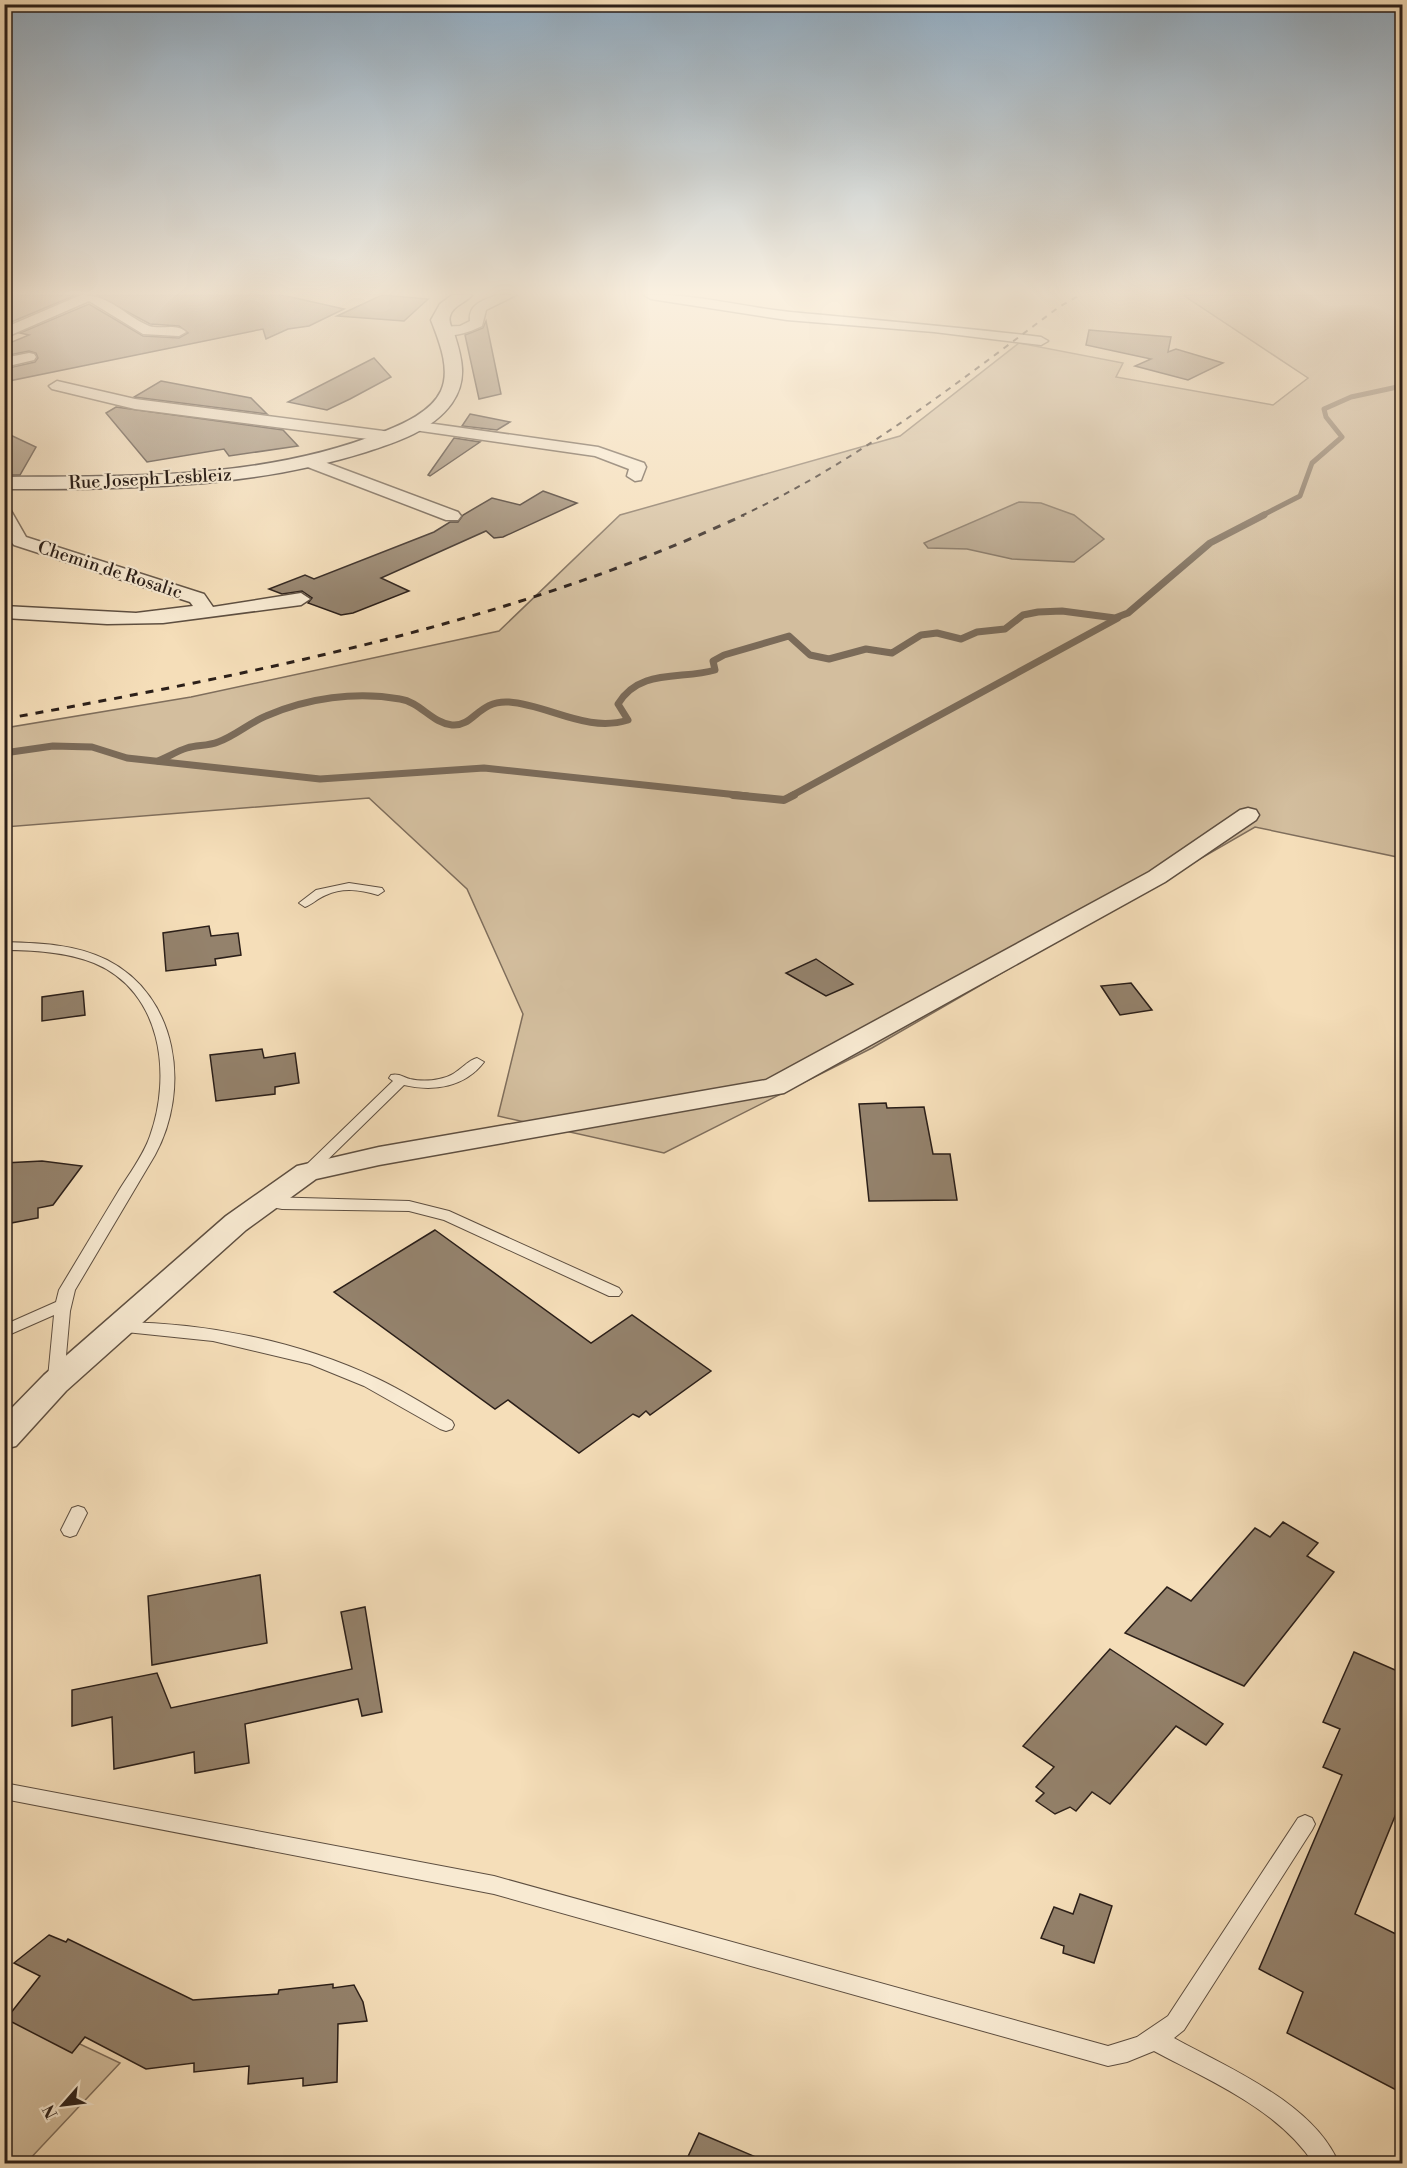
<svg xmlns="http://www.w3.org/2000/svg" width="1407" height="2168" viewBox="0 0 1407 2168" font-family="'Libre Bodoni',serif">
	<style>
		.green { fill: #d3be9e; stroke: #7f6e5c; stroke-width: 1.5 }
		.water { fill: #b09d83; stroke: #7b6b59; stroke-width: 1.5 }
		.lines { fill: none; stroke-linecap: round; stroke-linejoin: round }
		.stream-far2 { stroke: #7b6b59; stroke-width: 5 }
		.stream-far1 { stroke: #7b6b59; stroke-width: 7 }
		.stream { stroke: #7b6b59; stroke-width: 8 }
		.building { fill: #94826c; stroke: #2b1f19; stroke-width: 1.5 }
		.lane-casing { stroke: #5e4f41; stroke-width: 2 }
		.street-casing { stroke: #5e4f41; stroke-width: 3 }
		.secondary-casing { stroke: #2b1f19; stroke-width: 3 }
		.lane { fill: #f8ead2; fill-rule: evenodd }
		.street { fill: #f8ead2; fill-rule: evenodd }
		.secondary { fill: #f8ead2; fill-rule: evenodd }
		.rail-far1 { stroke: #2b1f19; stroke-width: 2; stroke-dasharray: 6 6; stroke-linecap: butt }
		.rail { stroke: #2b1f19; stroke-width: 3; stroke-dasharray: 8 8; stroke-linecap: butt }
		.labels { text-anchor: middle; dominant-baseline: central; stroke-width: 4.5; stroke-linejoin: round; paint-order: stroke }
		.far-street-label { font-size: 18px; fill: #2b1f19; stroke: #f8ead2 }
	</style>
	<rect width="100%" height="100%" fill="#f5deb9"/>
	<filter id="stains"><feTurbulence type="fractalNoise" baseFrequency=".00333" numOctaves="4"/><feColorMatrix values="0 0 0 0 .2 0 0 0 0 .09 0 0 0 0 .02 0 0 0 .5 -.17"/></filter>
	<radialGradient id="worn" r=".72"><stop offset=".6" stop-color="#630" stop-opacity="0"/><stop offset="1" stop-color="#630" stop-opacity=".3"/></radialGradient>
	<g class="green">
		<path d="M1183,295H1402V858L1255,827L872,1048L664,1153L498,1116L523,1014L467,889L369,798L5,827V728L191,697L499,631L620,515L900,436L1019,343L1123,363L1116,377L1273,405L1308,378Z"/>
		<path d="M4,2008L120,2063L26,2163H5Z"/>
	</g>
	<path class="water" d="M1019,502L1041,503L1074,515L1104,539L1074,562L1012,559L967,549L928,548L924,543Z"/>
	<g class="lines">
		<path class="stream-far2" d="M1261,516L1300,496L1312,463L1342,437L1326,417L1324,409L1351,397L1402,386"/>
		<g class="stream-far1">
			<path d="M4,753L53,746L92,747L127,758L320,779L484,768L747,796"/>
			<path d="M158,761C168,757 177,751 187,748C197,745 208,746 218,742C235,736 249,723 266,716C307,698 356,691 400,699C420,702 432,723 452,725C474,727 478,700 509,702C549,705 587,733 628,720L618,704C640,668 681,680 715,670L713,661L724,655L789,636L810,655L829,659L866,649L892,653L921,635L937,633L961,639L977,632L1005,629L1023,615L1038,612L1062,611L1115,618L1128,613L1210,543L1264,515"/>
			<path d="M791,796L1118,618"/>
		</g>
		<path class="stream" d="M733,795L784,800L794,795"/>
	</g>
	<g class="building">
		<path d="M4,295H76L4,325Z"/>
		<path d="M96,295H282L344,309L309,326L288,329L266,339L263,329L4,382V369L35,362L38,358L36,353L29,351L4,356V348L11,345L7,344L29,335L20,333L89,304L143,336L179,338L188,333L179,326L150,324Z"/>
		<path d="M382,295L428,299L404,321L337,316Z"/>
		<path d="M486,321L501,394L479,399L465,335L483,328Z"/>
		<path d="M1089,330L1171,337L1168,352L1176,349L1223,363L1188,380L1135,366L1151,359L1086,345Z"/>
		<path d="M374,358L391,377L350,399L327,410L288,402Z"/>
		<path d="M161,381L251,398L267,414L134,397Z"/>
		<path d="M116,407L283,430L298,446L229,456L224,449L147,462L106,413Z"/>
		<path d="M470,414L510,422L497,430L462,426Z"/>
		<path d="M4,432L36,447L20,475H4Z"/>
		<path d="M454,438L480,442L430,476L428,475Z"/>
		<path d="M543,491L577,503L503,537L494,538L486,531L381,578L409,591L353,613L341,615L308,603L312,598L302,591L282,594L269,589L305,575L314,579L434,532L450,522H458L463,515L492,498L520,505Z"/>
		<path d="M209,926L211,936L238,933L241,955L215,959L216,965L166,971L163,933Z"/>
		<path d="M816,959L853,984L826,996L786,973Z"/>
		<path d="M1131,983L1152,1010L1120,1015L1101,986Z"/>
		<path d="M83,991L85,1015L42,1021V997Z"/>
		<path d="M262,1049L264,1058L295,1053L299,1083L275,1087V1094L216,1101L210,1055Z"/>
		<path d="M886,1103L887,1108L924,1107L933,1154H950L957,1200L869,1201L859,1104Z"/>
		<path d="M42,1161L82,1166L53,1205L38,1208V1218L11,1223L10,1213L4,1214V1163Z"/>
		<path d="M435,1230L591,1343L632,1315L711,1371L650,1415L646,1411L639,1417L633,1414L579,1453L508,1400L495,1409L334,1292Z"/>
		<path d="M1283,1522L1318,1543L1307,1556L1334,1572L1244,1686L1125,1633L1167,1587L1191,1601L1255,1528L1270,1537Z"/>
		<path d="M260,1575L267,1643L152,1665L148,1596Z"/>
		<path d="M365,1607L382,1712L362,1716L358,1699L245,1724L249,1763L195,1773L194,1752L114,1769L112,1717L72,1726V1690L157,1673L171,1708L352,1669L341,1612Z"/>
		<path d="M1110,1649L1223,1724L1206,1745L1176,1726L1110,1804L1092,1792L1076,1811L1070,1807L1055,1814L1036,1801L1044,1793L1036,1787L1054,1767L1023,1746Z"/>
		<path d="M1354,1652L1402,1673V1799L1355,1914L1402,1937V2093L1287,2033L1303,1992L1259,1969L1342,1775L1323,1767L1340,1729L1323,1722Z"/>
		<path d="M1080,1894L1112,1906L1094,1963L1063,1953L1064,1946L1041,1938L1054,1907L1073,1914Z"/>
		<path d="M49,1935L66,1942L68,1939L193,2000L278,1994L279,1990L333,1984V1988L354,1985L363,2002L367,2021L338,2024L337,2082L303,2086V2078L248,2084L249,2066L194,2072V2063L146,2069L85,2037L72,2053L6,2019L40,1976L14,1963Z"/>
		<path d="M699,2133L770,2163H685Z"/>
	</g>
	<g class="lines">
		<defs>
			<g id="lane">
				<path d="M349,883L382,888L384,891L378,895C361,890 343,887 326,895C318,898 313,904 305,907L299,903L316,890Z"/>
				<path d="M4,942C38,943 76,944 107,960C178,996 191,1089 155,1155L75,1290L70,1311L64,1378L62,1382H50L48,1378L54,1315L4,1337V1325L56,1302L59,1290C79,1257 98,1225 118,1192C129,1174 143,1156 150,1136C172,1075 162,991 94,963C66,952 35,950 4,950Z"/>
				<path d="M477,1058L484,1062C465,1087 434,1092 404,1085L312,1175H302L300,1172L302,1169L393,1081L389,1078L391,1075C399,1073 403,1077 410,1079C419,1081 430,1081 439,1079C458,1076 465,1061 477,1058Z"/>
				<path d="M266,1197L409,1201L449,1211L619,1288L622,1292L619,1296H609L444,1220L409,1211L282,1209L261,1205L259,1202L261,1199Z"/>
				<path d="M121,1322C207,1323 298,1341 376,1378C402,1390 427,1406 452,1421L454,1425L452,1429L446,1431L440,1429L364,1386L310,1364L213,1341L116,1331L113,1327L116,1323Z"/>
				<path d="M78,1506L84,1508L87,1513L76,1535L70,1537L64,1535L61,1530L72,1508Z"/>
				<path d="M4,1783L494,1876L1108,2046L1137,2037L1168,2016L1298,1818L1305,1815L1312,1818L1315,1824L1312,1830L1184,2030L1174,2038C1228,2068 1314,2103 1339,2164H1314C1278,2109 1210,2081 1154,2051L1127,2062L1108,2066L494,1894L4,1799Z"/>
			</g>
			<g id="street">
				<path d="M81,295C111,295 123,315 149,326C161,330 177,323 186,332L179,336L143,334L89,301L4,338V328Z"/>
				<path d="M497,295H516L486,310L482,326C470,332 447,341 436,330L438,327L460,326L470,321C468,304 484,300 497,295Z"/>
				<path d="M644,295C693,293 741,307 790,312C874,320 957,327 1041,337L1048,341L1041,345L934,332L787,320L651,299Z"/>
				<path d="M29,353L34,354L36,357L34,360L4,367V358Z"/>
				<path d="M57,381L135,399L391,432L399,437L391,442L135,409L52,389L49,386Z"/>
				<path d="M413,421L598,447L644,463L646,467L641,480L635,481L627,476L629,469L595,456L407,429L405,426Z"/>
				<path d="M311,457L458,512L461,516L458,520H446L305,466L303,462L305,458Z"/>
				<path d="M4,508L10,509L26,537L204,594L213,607L301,593L310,599L301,605L163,623L107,624L4,618V606L136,613L193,606L190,602L14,545L4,534Z"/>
				<path d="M1248,808L1256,810L1259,815L1256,820L1165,882L784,1093L379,1165L316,1179L246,1230L66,1391L16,1446L4,1449V1416L44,1375L226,1216L297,1166L379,1147L766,1080L1149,872L1240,810Z"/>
			</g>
			<path id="secondary" d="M452,295H472C466,303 453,305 450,316C448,322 452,328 454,333C462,358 468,380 452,403C433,430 397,442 366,452C248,489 127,489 4,489V477C131,476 263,480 383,432C403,424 431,412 441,391C451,369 439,341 431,320L440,304Z"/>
		</defs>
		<use href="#lane" class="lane-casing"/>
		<use href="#street" class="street-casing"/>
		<use href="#secondary" class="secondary-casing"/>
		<use href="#lane" class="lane"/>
		<use href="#street" class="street"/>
		<use href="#secondary" class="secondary"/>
		<path class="rail-far1" d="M741,516C857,462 957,383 1059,307L1080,295"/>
		<path class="rail" d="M4,719C257,673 510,624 744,515"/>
	</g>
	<linearGradient id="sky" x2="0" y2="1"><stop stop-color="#91abc0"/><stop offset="0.49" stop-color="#faf0e0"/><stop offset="1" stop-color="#faf0e0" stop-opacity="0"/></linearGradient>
	<rect width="1407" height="598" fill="url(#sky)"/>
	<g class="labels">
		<g class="far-street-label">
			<text transform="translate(150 479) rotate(-3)">Rue Joseph Lesbleiz</text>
			<text transform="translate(110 570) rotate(18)">Chemin de Rosalic</text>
		</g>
	</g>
	<rect width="1407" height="2168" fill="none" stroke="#f5deb9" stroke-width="24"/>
	<rect x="6" y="6" width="1395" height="2156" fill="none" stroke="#2b1f19" stroke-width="3"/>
	<rect x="12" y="12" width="1383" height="2144" fill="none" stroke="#2b1f19" stroke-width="1.5"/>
	<g transform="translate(63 2105) rotate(242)" stroke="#f8ead2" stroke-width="4.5" paint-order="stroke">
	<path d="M0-4.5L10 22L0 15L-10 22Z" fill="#2b1f19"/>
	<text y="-9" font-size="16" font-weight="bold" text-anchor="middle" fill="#2b1f19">N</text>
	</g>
	<rect width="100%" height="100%" filter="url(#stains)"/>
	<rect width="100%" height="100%" fill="url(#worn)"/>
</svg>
